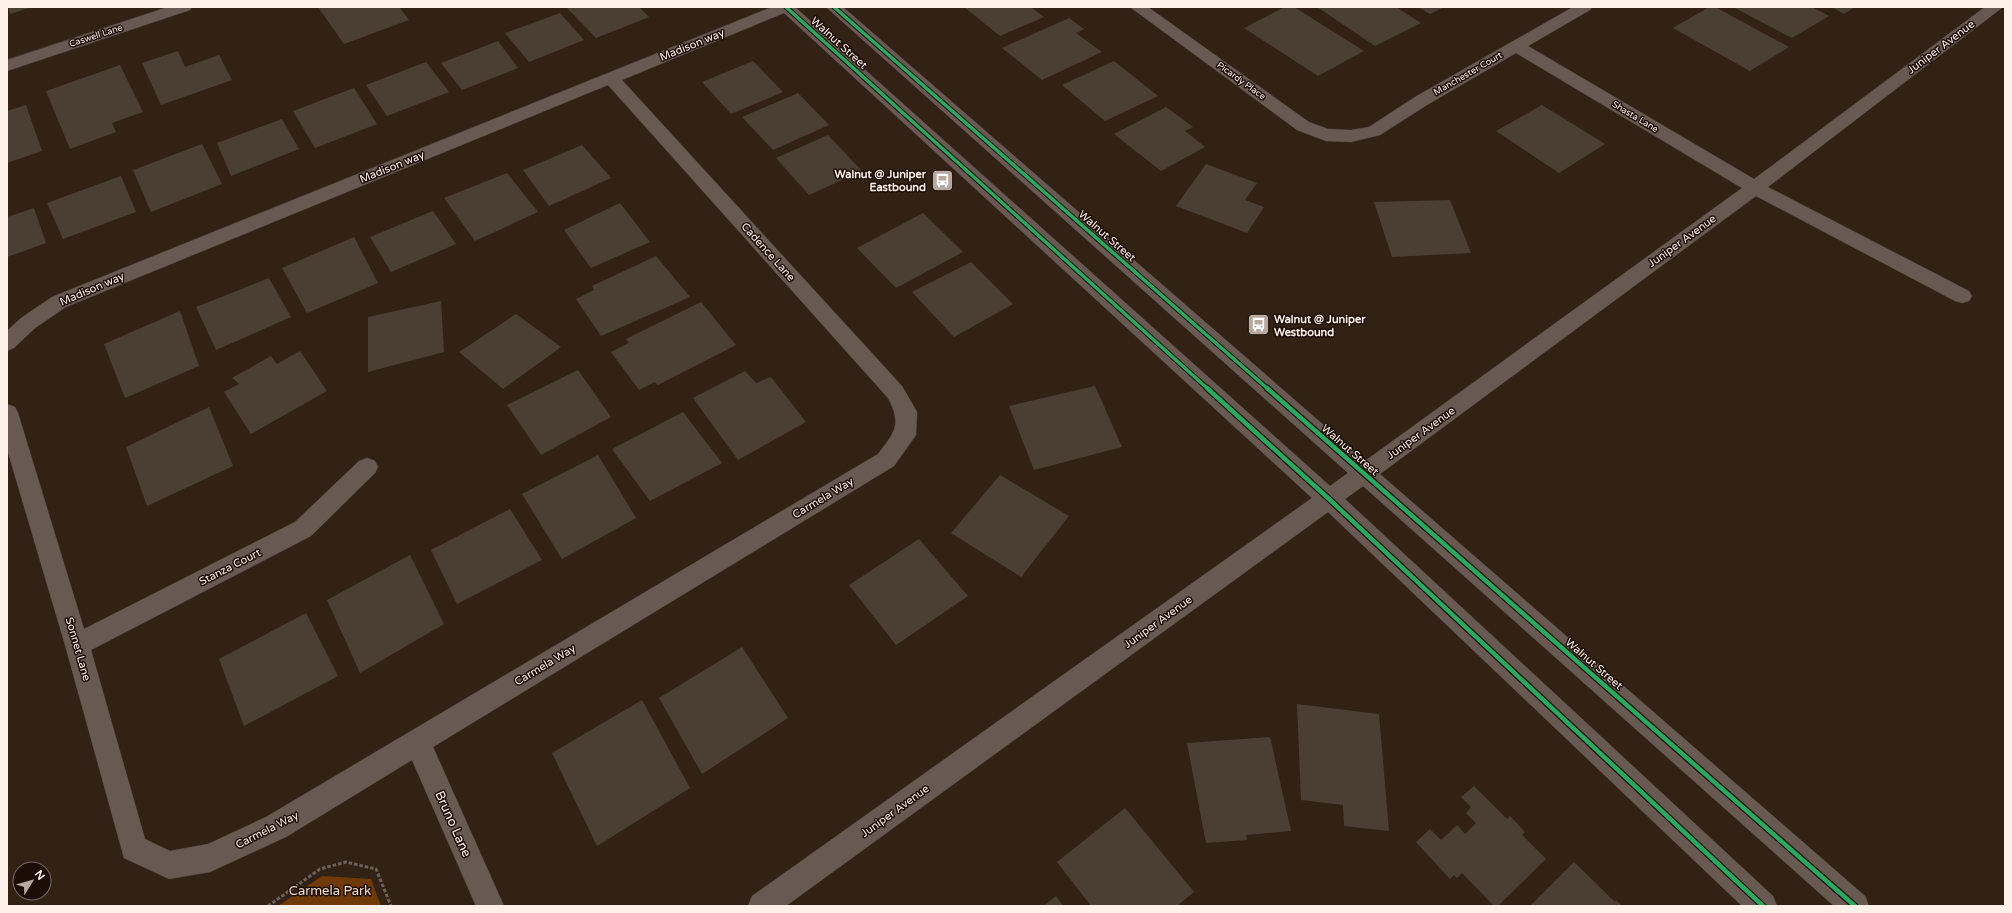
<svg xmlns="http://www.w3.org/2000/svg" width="2012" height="913" viewBox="0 0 2012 913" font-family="'Varela Round',sans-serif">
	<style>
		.green { fill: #6f3a07 }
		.building { fill: #4b3f34 }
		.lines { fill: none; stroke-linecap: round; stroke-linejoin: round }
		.minor-casing { stroke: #463b33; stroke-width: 1 }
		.path { stroke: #6d6158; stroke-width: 3; stroke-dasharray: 3.5 2; stroke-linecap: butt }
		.minor { fill: #685a51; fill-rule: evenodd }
		.cycleway-far1-casing { stroke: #1c0e06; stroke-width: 5.5 }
		.cycleway-casing { stroke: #1c0e06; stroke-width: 7 }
		.cycleway-far1 { stroke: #26ab63; stroke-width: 3.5 }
		.cycleway { stroke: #26ab63; stroke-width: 4.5 }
		.labels { text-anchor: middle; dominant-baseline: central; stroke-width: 3; stroke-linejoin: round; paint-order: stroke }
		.far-street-label { font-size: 9px; fill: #fef1e9; stroke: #1c0e06 }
		.street-label { font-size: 11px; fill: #fef1e9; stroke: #1c0e06 }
		.poi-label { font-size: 11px; font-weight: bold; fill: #fef1e9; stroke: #1c0e06; text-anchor: end }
		.near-street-label { font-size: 13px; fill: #fef1e9; stroke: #1c0e06 }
		.near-park-label { font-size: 13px; fill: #f5dbca; stroke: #1c0e06 }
	</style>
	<rect width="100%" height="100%" fill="#322216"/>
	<path class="green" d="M322,876L371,879L381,906H278Z"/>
	<g class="building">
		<path d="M8,7H32L10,14Z"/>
		<path d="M318,7H399L409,20L344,44Z"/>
		<path d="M570,7H639L649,17L596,38L567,8Z"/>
		<path d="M964,7H1031L1044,17L1000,36Z"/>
		<path d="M1285,7H1294L1364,51L1318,76L1244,28Z"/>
		<path d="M1317,7H1396L1421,23L1375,46Z"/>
		<path d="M1418,7H1444L1430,14Z"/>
		<path d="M1709,7H1715L1789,47L1750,71L1673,28Z"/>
		<path d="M1733,7H1812L1829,16L1792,38Z"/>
		<path d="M1832,7H1855L1844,14Z"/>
		<path d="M560,13L584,40L529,62L505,33Z"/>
		<path d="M1069,18L1084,29L1076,33L1102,52L1042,80L1002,48Z"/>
		<path d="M498,41L518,68L462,90L441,63Z"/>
		<path d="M178,51L185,67L219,55L232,80L161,105L142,63Z"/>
		<path d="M753,61L783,92L731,114L702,82Z"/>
		<path d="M1114,61L1158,96L1105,121L1062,85Z"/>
		<path d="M426,62L449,92L387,116L366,85Z"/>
		<path d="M120,65L143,112L112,123L116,132L70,149L46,91Z"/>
		<path d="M354,88L377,124L315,148L293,111Z"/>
		<path d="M798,93L829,125L773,150L742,117Z"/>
		<path d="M26,105L42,151L7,163V111Z"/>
		<path d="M1542,105L1605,144L1559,173L1496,131Z"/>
		<path d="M1166,107L1193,127L1185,131L1205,147L1161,171L1114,134Z"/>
		<path d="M282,119L299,149L231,176L217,143Z"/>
		<path d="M828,135L862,171L809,195L776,158Z"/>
		<path d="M202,144L222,184L151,212L133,170Z"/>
		<path d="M582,145L611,178L549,206L523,170Z"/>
		<path d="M1206,164L1257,183L1245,200L1264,207L1247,233L1176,206Z"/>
		<path d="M507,173L538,212L475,241L444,198Z"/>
		<path d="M121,176L136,212L63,239L47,203Z"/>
		<path d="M1450,200L1471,253L1392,257L1374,202Z"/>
		<path d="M620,203L650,242L591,268L564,230Z"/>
		<path d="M34,208L46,243L7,257V217Z"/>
		<path d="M433,211L456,244L391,272L370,237Z"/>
		<path d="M923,213L963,252L896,288L857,248Z"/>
		<path d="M354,237L378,283L307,313L282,268Z"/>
		<path d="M656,256L690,297L601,336L576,299L594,290L592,286Z"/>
		<path d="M971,262L1013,304L954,337L912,292Z"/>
		<path d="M269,278L291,317L216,350L196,307Z"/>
		<path d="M441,301L444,352L368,372V317Z"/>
		<path d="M701,302L736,345L658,385L655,382L639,390L611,352L629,343L626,339Z"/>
		<path d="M180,311L199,366L125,398L104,344Z"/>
		<path d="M516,314L561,347L503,389L459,352Z"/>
		<path d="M300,351L327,391L251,434L224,392L239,384L232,378L271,356L277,364Z"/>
		<path d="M578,370L611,417L541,455L507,405Z"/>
		<path d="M745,371L756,383L771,377L806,422L738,460L693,398Z"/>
		<path d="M1095,386L1122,447L1034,470L1009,406Z"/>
		<path d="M209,407L233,466L147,506L126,447Z"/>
		<path d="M683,412L722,463L650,501L612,449Z"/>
		<path d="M598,455L636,518L562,559L522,494Z"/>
		<path d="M1000,475L1069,516L1021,577L951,533Z"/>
		<path d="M510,509L542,560L457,604L431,550Z"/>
		<path d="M919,539L968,596L896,645L849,585Z"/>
		<path d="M410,555L444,624L360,673L327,600Z"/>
		<path d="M306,613L338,676L244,726L219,659Z"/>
		<path d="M742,647L788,718L702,774L659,698Z"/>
		<path d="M642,700L690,788L597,846L552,753Z"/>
		<path d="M1297,704L1379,714L1389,831L1344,826L1343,805L1301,800Z"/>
		<path d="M1270,737L1291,831L1246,835L1247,840L1206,843L1187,743Z"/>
		<path d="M1474,786L1507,819L1510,816L1525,832L1522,835L1546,859L1498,906H1494L1462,873L1457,878L1454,875L1450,879L1416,842L1430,829L1441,840L1457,825L1465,834L1476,823L1466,813L1471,807L1461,797Z"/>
		<path d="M1125,808L1194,892L1177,906H1091L1057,862Z"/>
		<path d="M1574,862L1615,902L1616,900L1622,906H1530Z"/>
		<path d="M1056,896L1063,906H1044Z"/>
	</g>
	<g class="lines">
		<defs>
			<g id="minor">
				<path d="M168,7H192L190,10L7,71V60Z"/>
				<path d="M772,7H795L1330,486L1348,473L826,7H843L1365,461L1742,188L1516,53L1427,105L1380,135L1351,142L1326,141L1297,130L1130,7H1148L1309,122L1328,129L1351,130L1369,127L1415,97L1573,7H1592L1590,10L1528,46L1754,179L1985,7H2003L1768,187L1969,291L1972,296L1969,301L1962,303L1955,301L1756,196L1380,474L1865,896L1869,906H1834L1363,486L1345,499L1773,896L1777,906H1742L1328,512L786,906H748L752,896L1312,498L784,13L622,80L902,386L917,412L916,435L894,466L433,747L504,906H476L412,760L286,837L210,872L169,879L124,858L65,645L7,449V404L15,407L18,413L84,629L295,522L359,461L367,458L375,461L378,467L375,473L311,536L91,650L145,839L170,851L208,844L266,817L878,454C895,432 902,424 888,398L608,85L66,307L35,328L14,348L7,351V331L21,318L52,297Z"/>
			</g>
		</defs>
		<use href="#minor" class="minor-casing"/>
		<path class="path" d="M268,906L320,869L346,862L376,869L391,906"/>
		<use href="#minor" class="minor"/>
		<defs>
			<g id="cycleway-far1">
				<path d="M786,7L1208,389"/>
				<path d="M834,7L1268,389"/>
			</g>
			<g id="cycleway">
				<path d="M1207,388L1328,498L1763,906"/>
				<path d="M1267,388L1855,906"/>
			</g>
		</defs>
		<use href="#cycleway-far1" class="cycleway-far1-casing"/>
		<use href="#cycleway" class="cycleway-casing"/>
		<use href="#cycleway-far1" class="cycleway-far1"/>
		<use href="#cycleway" class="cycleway"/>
	</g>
	<defs>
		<symbol id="bus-square" viewBox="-11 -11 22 22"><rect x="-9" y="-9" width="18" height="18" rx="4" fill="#b7a99f" stroke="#1c0e06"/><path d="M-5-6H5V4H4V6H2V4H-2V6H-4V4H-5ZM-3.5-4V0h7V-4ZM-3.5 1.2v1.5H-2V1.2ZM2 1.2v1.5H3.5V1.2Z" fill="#fff"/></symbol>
	</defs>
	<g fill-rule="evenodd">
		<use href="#bus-square" x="930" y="168" width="25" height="25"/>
		<use href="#bus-square" x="1246" y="312" width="25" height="25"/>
	</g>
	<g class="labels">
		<g class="far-street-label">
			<text transform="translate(96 36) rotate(-18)">Caswell Lane</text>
			<text transform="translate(1468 74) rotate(-30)">Manchester Court</text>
			<text transform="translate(1241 81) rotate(36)">Picardy Place</text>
			<text transform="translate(1635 117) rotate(31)">Shasta Lane</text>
		</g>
		<g class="street-label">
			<text transform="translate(839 43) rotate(42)">Walnut Street</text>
			<text transform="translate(692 45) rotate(-22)">Madison way</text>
			<text transform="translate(1941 47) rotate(-37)">Juniper Avenue</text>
			<text transform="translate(392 167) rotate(-22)">Madison way</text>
			<text transform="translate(1107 236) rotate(41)">Walnut Street</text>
			<text transform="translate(1682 241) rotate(-36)">Juniper Avenue</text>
			<text transform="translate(768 252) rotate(48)">Cadence Lane</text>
			<text transform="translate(92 289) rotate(-23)">Madison way</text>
			<text transform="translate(1421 433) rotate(-36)">Juniper Avenue</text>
			<text transform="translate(1350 450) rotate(41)">Walnut Street</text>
			<text transform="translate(823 498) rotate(-31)">Carmela Way</text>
			<text transform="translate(230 567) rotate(-27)">Stanza Court</text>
			<text transform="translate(1158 622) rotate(-36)">Juniper Avenue</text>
			<text transform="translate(78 649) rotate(74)">Sonnet Lane</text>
			<text transform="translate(1594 664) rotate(41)">Walnut Street</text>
			<text transform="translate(545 665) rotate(-31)">Carmela Way</text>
			<text transform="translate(895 811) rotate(-36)">Juniper Avenue</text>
			<text transform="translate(267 830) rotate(-27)">Carmela Way</text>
		</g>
		<g class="poi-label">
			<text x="926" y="174">Walnut @ Juniper<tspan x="926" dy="13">Eastbound</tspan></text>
			<text x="1274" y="319" text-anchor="start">Walnut @ Juniper<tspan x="1274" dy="13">Westbound</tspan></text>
		</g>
		<g class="near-street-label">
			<text transform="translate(453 824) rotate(66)">Bruno Lane</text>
		</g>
		<g class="near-park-label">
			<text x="330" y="891">Carmela Park</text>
		</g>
	</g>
	<rect width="2012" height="913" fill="none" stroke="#fef1e9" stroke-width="16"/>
	<g transform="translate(32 881) rotate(53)"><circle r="19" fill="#1c0e06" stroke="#766961"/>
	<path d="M0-3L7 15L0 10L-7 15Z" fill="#b7a99f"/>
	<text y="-6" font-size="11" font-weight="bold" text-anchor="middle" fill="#fef1e9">N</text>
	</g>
</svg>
